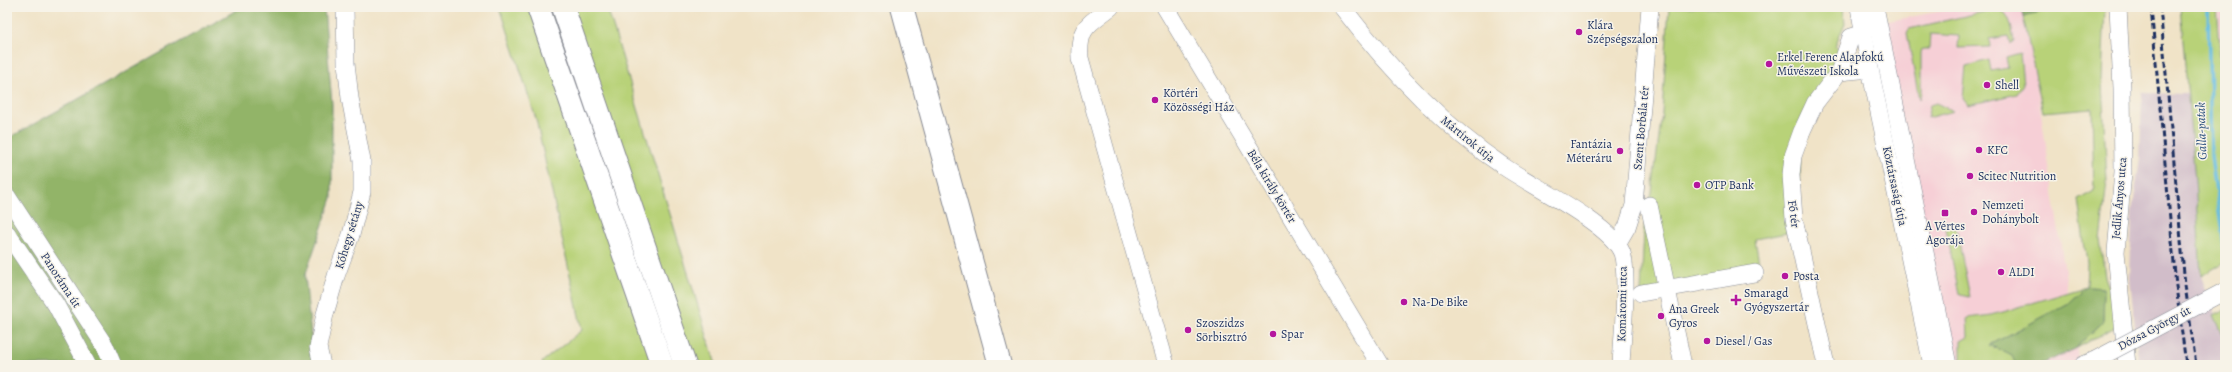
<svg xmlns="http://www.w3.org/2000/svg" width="2232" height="372" viewBox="0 0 2232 372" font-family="Alegreya,serif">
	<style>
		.built { fill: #f6cfd6 }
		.industrial { fill: #d1bdc9 }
		.green { fill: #b8d278; stroke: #6a806b }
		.forest { fill: #92b468; stroke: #567263 }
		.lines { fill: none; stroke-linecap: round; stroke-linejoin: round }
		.stream { stroke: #67bee4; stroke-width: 3.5 }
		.minor-casing { stroke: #868992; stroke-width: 18 }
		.major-casing { stroke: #868992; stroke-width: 24 }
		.highway-casing { stroke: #868992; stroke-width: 24 }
		.minor { stroke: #fff; stroke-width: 17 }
		.major { stroke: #fff; stroke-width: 22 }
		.highway { stroke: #fff; stroke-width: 22 }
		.rail { stroke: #1b2f5e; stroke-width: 3; stroke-dasharray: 6 3; stroke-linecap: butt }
		.minor-bridge-casing { stroke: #868992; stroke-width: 18; stroke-linecap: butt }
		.minor-bridge { stroke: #fff; stroke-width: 17 }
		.poi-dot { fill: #b5179e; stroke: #f7f3e8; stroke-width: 1.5 }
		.labels { text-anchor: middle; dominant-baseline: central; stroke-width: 3; stroke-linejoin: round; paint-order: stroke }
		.poi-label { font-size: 12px; fill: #1b2f5e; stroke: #f7f3e8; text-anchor: start }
		.street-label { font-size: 12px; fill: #1b2f5e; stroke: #f7f3e8 }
		.water-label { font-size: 13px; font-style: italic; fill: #2e5380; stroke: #f7f3e8 }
	</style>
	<rect width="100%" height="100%" fill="#f7f3e8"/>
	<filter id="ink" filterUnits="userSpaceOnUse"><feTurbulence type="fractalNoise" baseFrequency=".025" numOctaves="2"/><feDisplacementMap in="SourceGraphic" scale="8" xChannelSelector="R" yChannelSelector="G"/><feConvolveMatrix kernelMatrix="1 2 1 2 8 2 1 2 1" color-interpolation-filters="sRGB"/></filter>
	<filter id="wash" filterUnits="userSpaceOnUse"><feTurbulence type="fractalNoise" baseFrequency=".012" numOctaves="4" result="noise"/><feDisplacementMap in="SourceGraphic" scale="16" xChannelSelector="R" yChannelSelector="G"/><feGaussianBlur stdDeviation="0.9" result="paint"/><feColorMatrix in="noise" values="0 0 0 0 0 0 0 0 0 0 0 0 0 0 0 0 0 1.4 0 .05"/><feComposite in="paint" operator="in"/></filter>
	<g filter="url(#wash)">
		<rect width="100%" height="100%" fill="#f0e3c7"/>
		<g class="built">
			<path d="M1963,7H2025L2079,365H1945L1857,27Z"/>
			<path d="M2218,7H2225V106L2218,21Z"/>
		</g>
		<path class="industrial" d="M2142,93L2187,94L2195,180L2201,276L2225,342V365H2139L2130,279L2132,213L2140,158Z"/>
		<g class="green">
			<path d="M500,7H607L716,365H543L542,362L582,330L536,119Z"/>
			<path d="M1669,7H1843L1845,23L1835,46L1844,56L1802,131L1797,231L1755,239L1759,263L1753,264L1755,273L1641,293L1644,229L1652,192L1662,113Z"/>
			<path d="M2061,7H2105L2102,81L2107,182L2100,240L2105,277L2115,303L2117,326L2074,349L2103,322L2104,288L2086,287L2069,303L1990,345L2013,356L2016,365H1965L1961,359V341L1968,337L1967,318L1992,315L2086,287L2087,263L2078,200L2094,191L2092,108L2043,112L2023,16Z"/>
			<path d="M2180,7H2216L2225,127V262L2201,276L2195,180Z"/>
			<path d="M1996,9C2011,11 2011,28 2014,40L2011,44L2009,36L1989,39L1990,47L1958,48L1959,36L1930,34L1929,49H1922L1921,53V93L1919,99L1907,33L1909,29Z"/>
			<path d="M2020,53L2023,85L2017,94L1968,105L1963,99L1966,66L1989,60L1991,71L2008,68L2006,57Z"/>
			<path d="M1936,103L1953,111L1927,118L1930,105Z"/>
			<path d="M1956,227L1970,297L1959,295L1946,228Z"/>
			<path d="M2225,309V342L2213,315Z"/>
		</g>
		<g class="forest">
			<path d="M242,7H324L332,104V198L305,276L314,365H7V139Z"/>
			<path d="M2021,7H2061L2023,16Z"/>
			<path d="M2086,287L2104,288L2103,322L2074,349L2040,365H2016L2012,356L1990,345L2069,303Z"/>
		</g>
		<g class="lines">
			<path class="stream" d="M2208,7L2211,156L2225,253"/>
		</g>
	</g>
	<g filter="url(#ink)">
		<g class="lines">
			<defs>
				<g id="minor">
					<path d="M1111,7C1088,25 1078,27 1080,58L1166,365"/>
					<path d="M1165,7L1380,365"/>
					<path d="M1342,7C1388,67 1440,124 1503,166C1530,185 1611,224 1622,253C1629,273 1622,341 1621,365"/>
					<path d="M1859,7L1870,69L1932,365"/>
					<path d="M1875,7L1948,365"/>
					<path d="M2118,7L2122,88L2123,172L2116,252L2127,365"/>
					<path d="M1839,72L1870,69"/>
					<path d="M7,196L105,346L113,365"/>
					<path d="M1649,205L1683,365"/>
					<path d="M7,233L56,305L88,365"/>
					<path d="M1617,244L1627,227L1634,205L1650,7"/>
					<path d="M1641,293L1755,273"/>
					<path d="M322,365L318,347L325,314L336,276L351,235L362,192V161L350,98L346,63L345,7"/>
					<path d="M1826,365L1794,219L1791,175L1793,156L1802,131L1815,103L1839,72L1851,37L1864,33"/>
					<path d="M2083,365L2095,360"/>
				</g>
				<path id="major" d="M902,7L1000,365"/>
				<g id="highway">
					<path d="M538,7L662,365"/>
					<path d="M563,7L685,365"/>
				</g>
			</defs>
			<use href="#minor" class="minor-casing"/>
			<use href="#major" class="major-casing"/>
			<use href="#highway" class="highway-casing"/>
			<use href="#minor" class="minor"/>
			<use href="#major" class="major"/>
			<use href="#highway" class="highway"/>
			<g class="rail">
				<path d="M2151,7L2176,286L2186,365"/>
				<path d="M2160,7L2185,285L2196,365"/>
			</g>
			<defs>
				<path id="minor-bridge" d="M2095,360L2225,291"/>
			</defs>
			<use href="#minor-bridge" class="minor-bridge-casing"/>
			<use href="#minor-bridge" class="minor-bridge"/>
		</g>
	</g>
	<g class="poi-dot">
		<circle cx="1579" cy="32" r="4"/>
		<circle cx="1769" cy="64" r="4"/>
		<circle cx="1987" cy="85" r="4"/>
		<circle cx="1155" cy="100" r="4"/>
		<circle cx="1979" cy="150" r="4"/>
		<circle cx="1620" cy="151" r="4"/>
		<circle cx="1970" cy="176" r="4"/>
		<circle cx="1697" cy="185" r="4"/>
		<circle cx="1974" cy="212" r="4"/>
		<rect x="1941" y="209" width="8" height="8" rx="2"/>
		<circle cx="2001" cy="272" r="4"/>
		<circle cx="1785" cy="276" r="4"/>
		<path d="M1734 294h4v4h4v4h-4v4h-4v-4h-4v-4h4z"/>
		<circle cx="1404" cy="302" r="4"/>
		<circle cx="1661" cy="316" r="4"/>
		<circle cx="1188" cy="330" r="4"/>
		<circle cx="1273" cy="334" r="4"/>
		<circle cx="1707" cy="341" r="4"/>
	</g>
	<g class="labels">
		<g class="poi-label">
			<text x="1587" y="25">Klára<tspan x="1587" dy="14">Szépségszalon</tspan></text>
			<text x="1777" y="57">Erkel Ferenc Alapfokú<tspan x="1777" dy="14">Művészeti Iskola</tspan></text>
			<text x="1995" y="85">Shell</text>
			<text x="1163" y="93">Körtéri<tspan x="1163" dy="14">Közösségi Ház</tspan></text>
			<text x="1612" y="144" text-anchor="end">Fantázia<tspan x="1612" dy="14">Méteráru</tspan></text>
			<text x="1987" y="150">KFC</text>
			<text x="1978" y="176">Scitec Nutrition</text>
			<text x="1705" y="185">OTP Bank</text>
			<text x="1982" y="205">Nemzeti<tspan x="1982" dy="14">Dohánybolt</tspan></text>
			<text x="1945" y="226" text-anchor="middle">A Vértes<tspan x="1945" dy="14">Agorája</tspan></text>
			<text x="2009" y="272">ALDI</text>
			<text x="1793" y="276">Posta</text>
			<text x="1744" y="293">Smaragd<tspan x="1744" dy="14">Gyógyszertár</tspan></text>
			<text x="1412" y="302">Na-De Bike</text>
			<text x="1669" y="309">Ana Greek<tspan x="1669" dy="14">Gyros</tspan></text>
			<text x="1196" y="323">Szoszidzs<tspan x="1196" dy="14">Sörbisztró</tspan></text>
			<text x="1281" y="334">Spar</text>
			<text x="1715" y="341">Diesel / Gas</text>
		</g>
		<g class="street-label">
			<text transform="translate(1641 128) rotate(-85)">Szent Borbála tér</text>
			<text transform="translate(1468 139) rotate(39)">Mártírok útja</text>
			<text transform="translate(1272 186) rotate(59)">Béla király körtér</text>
			<text transform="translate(1895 186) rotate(78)">Köztársaság útja</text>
			<text transform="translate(2119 198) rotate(-85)">Jedlik Ányos utca</text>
			<text transform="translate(1794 214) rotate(82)">Fő tér</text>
			<text transform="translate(349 235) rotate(-73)">Kőhegy sétány</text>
			<text transform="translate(61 280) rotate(57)">Panoráma út</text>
			<text transform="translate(1622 304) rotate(-89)">Komáromi utca</text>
			<text transform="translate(2154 328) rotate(-28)">Dózsa György út</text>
		</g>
		<g class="water-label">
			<text transform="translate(2201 131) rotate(-92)">Galla-patak</text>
		</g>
	</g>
	<rect width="2232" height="372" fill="none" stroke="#f7f3e8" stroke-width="24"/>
</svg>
